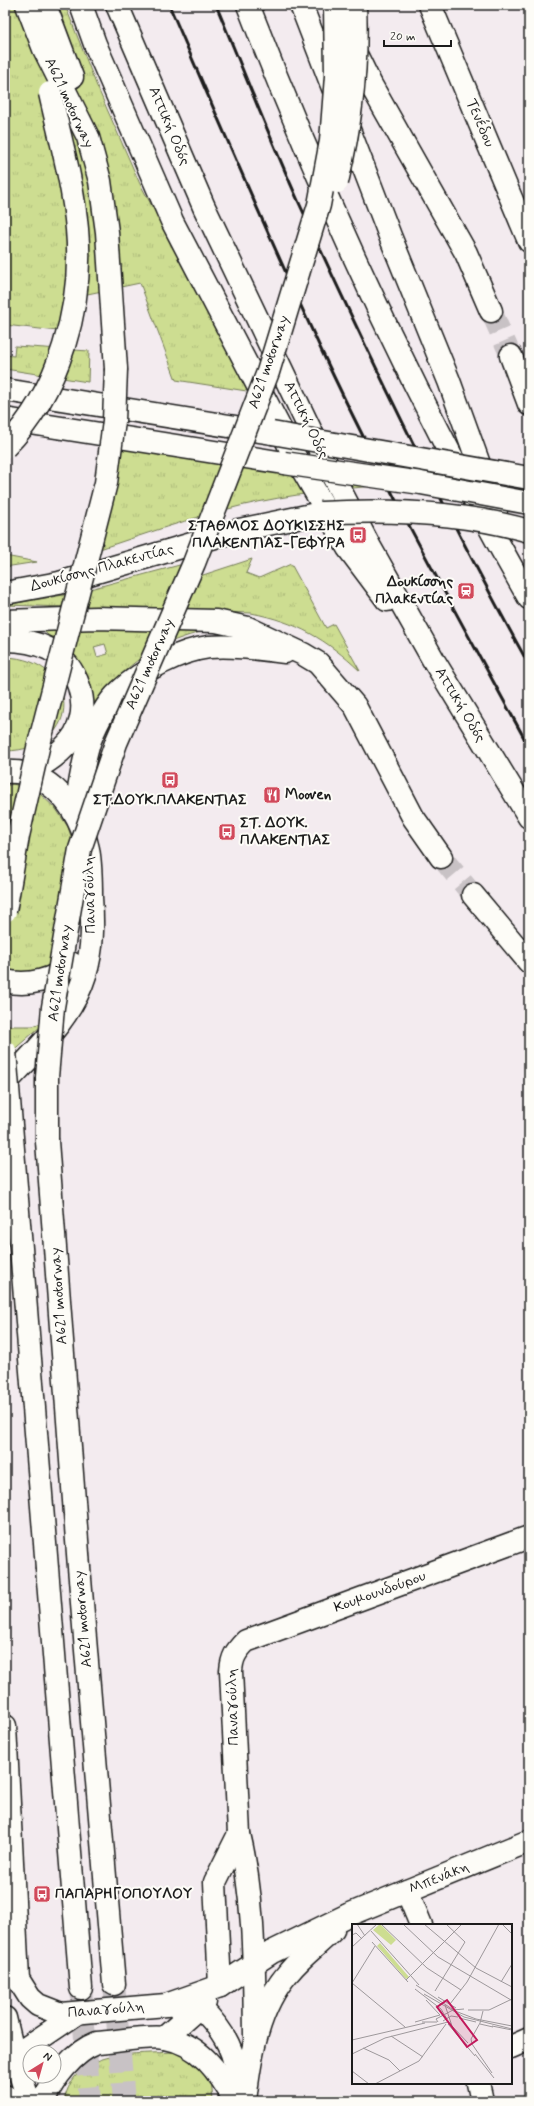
<svg xmlns="http://www.w3.org/2000/svg" width="534" height="2106" viewBox="0 0 534 2106" font-family="Mynerve,sans-serif">
	<style>
		.grass { fill: url(#grass-tufts); stroke: #747c56; fill-rule: evenodd }
		.lines { fill: none; stroke-linecap: round; stroke-linejoin: round }
		.motorway-tunnel { stroke: #c8c2c5; stroke-width: 22; stroke-dasharray: 22 11; stroke-linecap: butt }
		.minor-casing { stroke: #1c1c1c; stroke-width: 25 }
		.tertiary-casing { stroke: #1c1c1c; stroke-width: 25 }
		.secondary-casing { stroke: #1c1c1c; stroke-width: 25 }
		.motorway-casing { stroke: #1c1c1c; stroke-width: 25 }
		.minor { stroke: #fdfcf7; stroke-width: 22 }
		.tertiary { stroke: #fdfcf7; stroke-width: 22 }
		.secondary { stroke: #fdfcf7; stroke-width: 22 }
		.motorway { stroke: #fdfcf7; stroke-width: 22 }
		.rail { stroke: #1c1c1c; stroke-width: 3 }
		.secondary-bridge-casing { stroke: #1c1c1c; stroke-width: 25; stroke-linecap: butt }
		.motorway-bridge-casing { stroke: #1c1c1c; stroke-width: 25; stroke-linecap: butt }
		.secondary-bridge { stroke: #fdfcf7; stroke-width: 22 }
		.motorway-bridge { stroke: #fdfcf7; stroke-width: 22 }
		.labels { text-anchor: middle; dominant-baseline: central; stroke-width: 4; stroke-linejoin: round; paint-order: stroke }
		.street-label { font-size: 15px; fill: #1c1c1c; stroke: #fdfcf7 }
		.poi-label { font-size: 15px; font-weight: bold; fill: #1c1c1c; stroke: #fdfcf7; text-anchor: start }
		.inset-road { fill: none; stroke: #9d989b; stroke-width: 1 }
		.view { fill: #c2185b; fill-opacity: 0.15; stroke: #c2185b; stroke-width: 2 }
		.inset-edge { fill: none; stroke: #1c1c1c; stroke-width: 2 }
	</style>
	<defs>
		<pattern id="grass-tufts" width="24" height="20" patternUnits="userSpaceOnUse"><rect width="24" height="20" fill="#cddd91"/><path d="M3 7l-1-3M5 7V3M7 7l1-3M15 17l-1-3M17 17v-4M19 17l1-3" fill="none" stroke="#afbd7c"/></pattern>
	</defs>
	<rect width="100%" height="100%" fill="#f3ebef"/>
	<filter id="ink" filterUnits="userSpaceOnUse"><feTurbulence type="fractalNoise" baseFrequency=".025" numOctaves="2"/><feDisplacementMap in="SourceGraphic" scale="8" xChannelSelector="R" yChannelSelector="G"/><feConvolveMatrix kernelMatrix="1 2 1 2 8 2 1 2 1" color-interpolation-filters="sRGB"/></filter>
	<g filter="url(#ink)">
		<g class="grass">
			<path d="M5,5H65L96,84L140,184L253,392L176,380L140,283L78,296L75,333L5,325Z"/>
			<path d="M15,346L89,351L88,382L5,369V355L14,356Z"/>
			<path d="M122,443L393,484C342,489 290,494 240,506C190,518 142,535 94,551Z"/>
			<path d="M5,556L37,562L5,567Z"/>
			<path d="M202,559L200,576L252,559L246,573L259,578L291,564L326,628L334,624L360,671C326,639 297,622 251,613L5,605L75,593Z"/>
			<path d="M35,624L213,629C170,639 137,653 108,689C99,700 92,713 85,725L54,640ZM105,644L108,654L97,657L94,647Z"/>
			<path d="M5,657C81,659 86,750 5,751Z"/>
			<path d="M13,784L38,792L56,809L68,827L74,846L64,958C42,970 30,976 5,971V786Z"/>
			<path d="M48,1020L10,1053L5,1058V1026H33Z"/>
			<path d="M173,2052L190,2057L211,2079L213,2101H64C76,2048 130,2055 173,2052Z"/>
		</g>
		<g class="lines">
			<g class="motorway-tunnel">
				<path d="M491,311L511,356"/>
				<path d="M441,857L473,895"/>
				<path d="M114,1984L124,2101"/>
				<path d="M81,1988L90,2101"/>
			</g>
			<defs>
				<g id="minor">
					<path d="M407,1891L421,1925"/>
					<path d="M220,1986L215,1882L239,1834"/>
					<path d="M255,2037C254,1970 255,1900 239,1834L231,1671C232,1657 236,1651 246,1641L529,1537"/>
					<path d="M511,2047L529,2039"/>
					<path d="M478,2083L482,2101"/>
				</g>
				<g id="tertiary">
					<path d="M430,5L529,241"/>
					<path d="M348,1915L529,1841"/>
				</g>
				<g id="secondary">
					<path d="M5,390L272,433"/>
					<path d="M5,593L59,583L239,530L321,513"/>
					<path d="M5,640C20,640 35,642 49,649C77,665 92,704 75,734C64,752 45,764 26,774"/>
					<path d="M5,772C51,769 79,809 88,849C91,865 91,882 91,897C93,925 93,949 85,975C72,1018 34,1052 5,1084"/>
					<path d="M5,981C27,986 56,981 71,963"/>
					<path d="M5,1726L18,1979L30,1998L38,2005L61,2014L166,2005L220,1986L272,1952L348,1915"/>
					<path d="M173,2005L200,2007C227,2034 235,2052 240,2090"/>
					<path d="M5,2018L14,2056L29,2101"/>
					<path d="M164,2038L205,2002"/>
					<path d="M14,2056L76,2014"/>
					<path d="M5,2096L13,2101"/>
					<path d="M43,2101C54,2078 73,2052 97,2043C114,2042 150,2035 165,2038C200,2044 219,2072 235,2101"/>
					<path d="M245,2101C250,2057 258,2007 289,1972C302,1956 319,1944 333,1930"/>
				</g>
				<g id="motorway">
					<path d="M27,5L44,49L88,137L100,181L107,232L116,369"/>
					<path d="M45,5L72,77"/>
					<path d="M81,5L95,44L172,221L294,455L348,548L387,600"/>
					<path d="M117,5L204,207L327,465L371,549L434,661L529,817"/>
					<path d="M248,5C327,209 420,408 529,598"/>
					<path d="M301,5L390,236L449,381L496,511"/>
					<path d="M352,46L371,85L466,253L491,311"/>
					<path d="M511,356L529,404"/>
					<path d="M5,419L284,463"/>
					<path d="M5,621L96,618L216,621L248,628L303,654L318,663L355,706L413,817L441,857"/>
					<path d="M75,814C79,790 82,764 90,740C97,723 106,703 120,691C141,671 181,650 209,647C234,645 260,649 285,652"/>
					<path d="M473,895L529,962"/>
					<path d="M47,1141L79,1567L114,1984"/>
					<path d="M47,1568L81,1988"/>
				</g>
			</defs>
			<use href="#minor" class="minor-casing"/>
			<use href="#tertiary" class="tertiary-casing"/>
			<use href="#secondary" class="secondary-casing"/>
			<use href="#motorway" class="motorway-casing"/>
			<use href="#minor" class="minor"/>
			<use href="#tertiary" class="tertiary"/>
			<use href="#secondary" class="secondary"/>
			<use href="#motorway" class="motorway"/>
			<g class="rail">
				<path d="M169,5C220,123 270,241 325,358C387,490 459,618 529,747"/>
				<path d="M216,5C244,72 270,139 300,205C371,361 446,515 529,665"/>
			</g>
			<defs>
				<g id="secondary-bridge">
					<path d="M272,433L529,478"/>
					<path d="M321,513C391,509 462,512 529,531"/>
				</g>
				<g id="motorway-bridge">
					<path d="M337,182C351,124 358,65 355,5"/>
					<path d="M5,447C59,393 84,305 77,229C73,183 60,138 50,93"/>
					<path d="M284,463L421,483L529,503"/>
					<path d="M5,911L18,836L38,748L106,483L114,421L116,369"/>
					<path d="M5,1051L47,1568"/>
					<path d="M47,1141V1077L53,1007L80,849L116,743L194,563L268,372L300,267L319,205L331,141L336,76L335,5"/>
				</g>
			</defs>
			<use href="#secondary-bridge" class="secondary-bridge-casing"/>
			<use href="#motorway-bridge" class="motorway-bridge-casing"/>
			<use href="#secondary-bridge" class="secondary-bridge"/>
			<use href="#motorway-bridge" class="motorway-bridge"/>
		</g>
	</g>
	<defs>
		<symbol id="bus-square" viewBox="-11 -11 22 22"><rect x="-9" y="-9" width="18" height="18" rx="4" fill="#d1495b" stroke="#fdfcf7"/><path d="M-5-6H5V4H4V6H2V4H-2V6H-4V4H-5ZM-3.5-4V0h7V-4ZM-3.5 1.2v1.5H-2V1.2ZM2 1.2v1.5H3.5V1.2Z" fill="#fff"/></symbol>
		<symbol id="station-square" viewBox="-11 -11 22 22"><rect x="-9" y="-9" width="18" height="18" rx="4" fill="#d1495b" stroke="#fdfcf7"/><path d="M-3-6H3Q5-6 5-4V2Q5 4 3 4L4.5 6H3L1.5 4h-3L-3 6H-4.5L-3 4Q-5 4-5 2V-4Q-5-6-3-6ZM-3.5-4v3h7v-3ZM-3.5 1v1.5H-2V1ZM2 1v1.5H3.5V1Z" fill="#fff"/></symbol>
		<symbol id="restaurant-square" viewBox="-11 -11 22 22"><rect x="-9" y="-9" width="18" height="18" rx="4" fill="#d1495b" stroke="#fdfcf7"/><path d="M-5-6h1v4h1v-4h1v4h1v-4h1v5L-1.5 .5V6h-2V.5L-5-1ZM5-6V6H3V1.5H1.5Q1.5-4 5-6Z" fill="#fff"/></symbol>
	</defs>
	<g fill-rule="evenodd">
		<use href="#bus-square" x="348" y="525" width="20" height="20"/>
		<use href="#station-square" x="456" y="581" width="20" height="20"/>
		<use href="#bus-square" x="160" y="770" width="20" height="20"/>
		<use href="#restaurant-square" x="262" y="785" width="20" height="20"/>
		<use href="#bus-square" x="217" y="822" width="20" height="20"/>
		<use href="#bus-square" x="32" y="1884" width="20" height="20"/>
	</g>
	<g class="labels">
		<g class="street-label">
			<text transform="translate(69 103) rotate(65)">A621 motorway</text>
			<text transform="translate(480 123) rotate(67)">Τενέδου</text>
			<text transform="translate(169 126) rotate(67)">Αττική Οδός</text>
			<text transform="translate(269 362) rotate(-71)">A621 motorway</text>
			<text transform="translate(306 420) rotate(64)">Αττική Οδός</text>
			<text transform="translate(102 568) rotate(-15)">Δουκίσσης Πλακεντίας</text>
			<text transform="translate(150 664) rotate(-66)">A621 motorway</text>
			<text transform="translate(460 705) rotate(59)">Αττική Οδός</text>
			<text transform="translate(90 895) rotate(-92)">Παναγούλη</text>
			<text transform="translate(60 973) rotate(-82)">A621 motorway</text>
			<text transform="translate(59 1296) rotate(-94)">A621 motorway</text>
			<text transform="translate(380 1592) rotate(-20)">Κουμουνδούρου</text>
			<text transform="translate(83 1619) rotate(-95)">A621 motorway</text>
			<text transform="translate(233 1707) rotate(-92)">Παναγούλη</text>
			<text transform="translate(439 1878) rotate(-22)">Μπενάκη</text>
			<text transform="translate(106 2010) rotate(-5)">Παναγούλη</text>
		</g>
		<g class="poi-label">
			<text x="345" y="526" text-anchor="end">ΣΤΑΘΜΟΣ ΔΟΥΚΙΣΣΗΣ<tspan x="345" dy="17">ΠΛΑΚΕΝΤΙΑΣ-ΓΕΦΥΡΑ</tspan></text>
			<text x="453" y="582" text-anchor="end">Δουκίσσης<tspan x="453" dy="17">Πλακεντίας</tspan></text>
			<text x="285" y="795">Mooven</text>
			<text x="170" y="800" text-anchor="middle">ΣΤ.ΔΟΥΚ.ΠΛΑΚΕΝΤΙΑΣ</text>
			<text x="240" y="823">ΣΤ. ΔΟΥΚ.<tspan x="240" dy="17">ΠΛΑΚΕΝΤΙΑΣ</tspan></text>
			<text x="55" y="1894">ΠΑΠΑΡΗΓΟΠΟΥΛΟΥ</text>
		</g>
	</g>
	<g transform="translate(352 1924)">
		<rect width="160" height="160" fill="#f3ebef"/>
		<path d="M28,19L51,46L57,53L54,55L25,22Z" fill="#cddd91"/>
		<path d="M28,0L44,16L39,21L21,6Z" fill="#cddd91"/>
		<path class="inset-road" d="M5,0L13,12M29,0L75,44L109,66M51,0L86,33L159,76M72,0L124,44L160,63M150,0L160,10M19,7L67,61M0,11L4,9L10,15M20,18L56,58M0,23L25,0M54,56L110,0M149,58L160,40M0,59L53,103M0,59L23,22M64,61L103,87L124,95L160,102M63,65L89,85L95,95M83,67L113,18L94,0M72,70L112,93L160,105M86,73L104,84M98,80L115,58L147,0M93,81L100,102L116,119M116,86H137L160,75M107,94L124,98M91,97L99,92L106,93M63,98L88,91L74,76M70,98H85M86,98L84,95L101,86L112,85M99,99L96,100L123,132M128,100L141,103M140,102L160,106M104,109L115,121M39,112L71,133M119,115L128,99L131,87M119,115L120,120L140,149M0,116L73,99M11,124L37,136L48,147M0,130L33,114L96,98M123,130L142,154M0,147L17,160M23,160L67,137L94,100"/>
		<path class="view" d="M95,76L125,116L115,123L85,83Z"/>
		<rect width="160" height="160" class="inset-edge"/>
	</g>
	<rect width="534" height="2106" fill="none" stroke="#fdfcf7" stroke-width="20"/>
	<rect x="10" y="10" width="514" height="2086" fill="none" stroke="#1c1c1c" stroke-width="1.5" filter="url(#ink)"/>
	<g transform="translate(42 2064) rotate(37)"><circle r="19" fill="#fdfcf7" stroke="#a3a29f"/>
	<path d="M0-3L7 15L0 10L-7 15Z" fill="#d1495b"/>
	<text y="-6" font-size="11" font-weight="bold" text-anchor="middle" fill="#1c1c1c">N</text>
	</g>
	<path d="M384 40v6h67v-6" fill="none" stroke="#1c1c1c" stroke-width="2"/>
	<text x="390" y="40" font-size="12" fill="#1c1c1c" stroke="#fdfcf7" stroke-width="3" paint-order="stroke">20 m</text>
</svg>
